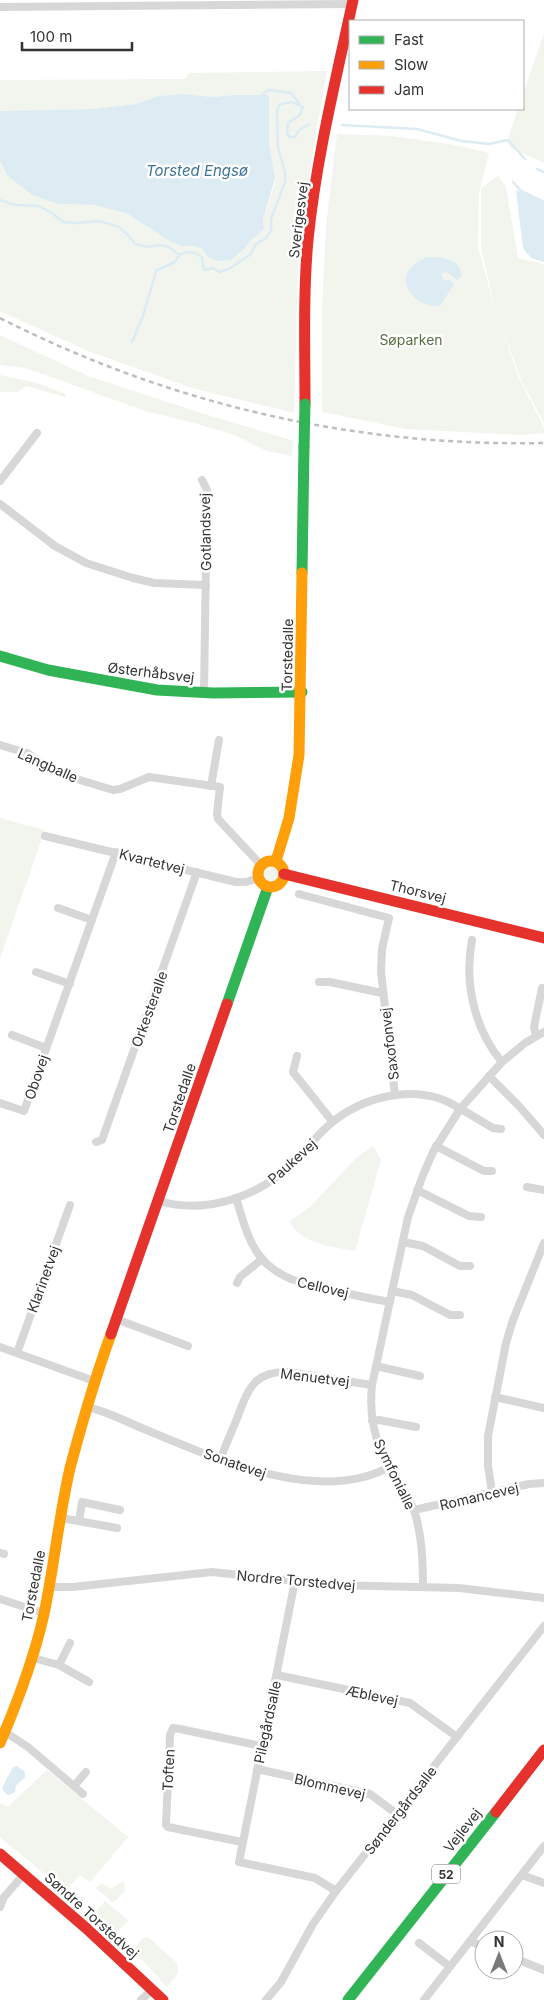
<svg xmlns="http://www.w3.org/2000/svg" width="544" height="2000" viewBox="0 0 544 2000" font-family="Inter,sans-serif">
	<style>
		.green { fill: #f1f5ed }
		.water { fill: #ddebf3 }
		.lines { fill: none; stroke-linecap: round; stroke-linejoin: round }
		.stream { stroke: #ddebf3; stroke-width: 2.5 }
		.street { stroke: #d7d7d7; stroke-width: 8 }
		.fast { stroke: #30b455; stroke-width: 11 }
		.slow { stroke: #ff9f0a; stroke-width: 11 }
		.jam { stroke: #e5322d; stroke-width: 11 }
		.rail { stroke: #bebebe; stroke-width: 2.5; stroke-dasharray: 5 4; stroke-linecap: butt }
		.fast-bridge { stroke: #30b455; stroke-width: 11 }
		.labels { text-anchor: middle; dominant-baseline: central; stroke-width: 5; stroke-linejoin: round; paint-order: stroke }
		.shield { fill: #fff; stroke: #707070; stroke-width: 1 }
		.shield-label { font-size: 12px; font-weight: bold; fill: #333 }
		.street-label { font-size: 14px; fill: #333; stroke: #fff }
		.park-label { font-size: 14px; fill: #56703f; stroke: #fff }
		.water-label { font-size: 15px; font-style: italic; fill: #3f7597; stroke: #fff }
	</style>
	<rect width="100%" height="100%" fill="#fff"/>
	<g class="green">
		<path d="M544,34V163L511,148L507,141L518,109H523V94Z"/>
		<path d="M327,71L305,198L298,268L294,413L192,388L88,351L0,311V161L9,176L58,204L94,205L128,214L169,241L181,246H194L203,249L207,256L245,248L251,240L261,232L264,228L263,219L275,183L269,143V96L233,95L213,97L182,94L158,96L136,104L93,109L0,111V80L185,79L189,73Z"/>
		<path d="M337,134L392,136L456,145L489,153L479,193L478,247L496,312L481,248V188L498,176L506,187L518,258L544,264V423L522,382L499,320L519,378L544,427V433L521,435L406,429L322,412V308L326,226Z"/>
		<path d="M0,335L88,376L198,412L294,441L292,456L266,451L235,435L190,422L145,411L26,368L0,365Z"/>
		<path d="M0,375L37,383L66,394L65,397L26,386L18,392H0Z"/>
		<path d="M0,818L45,830L0,958Z"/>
		<circle cx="271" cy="873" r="9"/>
		<path d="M373,1146L381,1160L355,1251C329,1246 305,1245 289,1222L311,1206L357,1157Z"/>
		<path d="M47,1770L128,1837L90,1882L80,1875L65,1891L0,1837V1803L8,1807Z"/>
		<path d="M121,1882H124L125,1891L114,1902H112L96,1888L102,1883L111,1889Z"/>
		<path d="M105,1901L128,1920L116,1934L94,1914Z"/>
		<path d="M148,1937L177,1963L178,1973L167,1987L133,1950L143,1938Z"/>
	</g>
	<g class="water">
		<path d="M263,93L269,96V143L275,179L263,219L264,228L261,232L251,240L245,248L231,260L217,261L207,256L203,249L194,246H181L169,241L128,214L94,205L58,204L32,195L8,176L0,161V111L93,109L136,104L158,96L182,94L213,97L233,95H261Z"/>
		<path d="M516,190L544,202V262L531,258L523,248Z"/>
		<path d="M427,257C442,257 460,258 462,276L457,280L447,272L441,274L444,280H450L454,284L440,306C435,306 430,306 425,304C419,302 413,297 410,292C399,274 412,264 427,257Z"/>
		<path d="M17,1766L25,1772V1777L16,1786L15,1792L9,1795L6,1794L2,1788L13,1767Z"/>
	</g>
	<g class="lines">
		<g class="stream">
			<path d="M264,93L268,90L291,93L299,103"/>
			<path d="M342,125L417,129L462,141L489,144L508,140L525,159"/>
			<path d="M537,169L544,172"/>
			<path d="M513,182L521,191L544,202"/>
			<path d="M0,200L15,205L39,206L52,213L63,222L77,223L100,221L119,227L129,236L135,244L148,247L161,245L169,247L179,255C188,250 194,252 202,257L204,270L213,268L219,272L229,269L251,254L255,245L267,237L271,231V219L285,182V172L278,148L277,111L280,104L292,102L303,107L300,115L288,123L287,134L290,137H295L299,130L309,124"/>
			<path d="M132,342L143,316L156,271L175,262L179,255"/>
		</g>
		<g class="street">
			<path d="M0,7L352,4"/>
			<path d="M202,480L207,490L204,693"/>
			<path d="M0,481L37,433"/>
			<path d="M0,504L55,546L86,563L133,578L154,583L206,585"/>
			<path d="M0,745L27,753L60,774L113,790L120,789L149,777L220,787L217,814L218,819L261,865"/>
			<path d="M211,786L219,740"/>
			<path d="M45,836L236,882H246L258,878"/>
			<path d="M299,894L389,918L382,949L381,972L395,1095"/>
			<path d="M58,908L92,920"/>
			<path d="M472,940C464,982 474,1029 502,1062"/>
			<path d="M36,972L70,984"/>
			<path d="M319,982H330L382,993"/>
			<path d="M12,1035L46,1048"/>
			<path d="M536,1036L534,1027L542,988"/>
			<path d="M297,1056L293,1072L332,1121"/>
			<path d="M489,1076L519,1106L544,1135"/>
			<path d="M0,1103L24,1111L116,852"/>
			<path d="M461,1109L493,1128L501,1129"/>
			<path d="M96,1142L102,1140L197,872"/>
			<path d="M436,1146L484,1171H492"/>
			<path d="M527,1187L544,1190"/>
			<path d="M417,1190L469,1216L481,1217"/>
			<path d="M236,1198C242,1216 245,1233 255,1249C273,1280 308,1285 341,1292C357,1296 373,1299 390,1302"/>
			<path d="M159,1201C207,1215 261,1196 295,1161C308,1148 320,1131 335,1120C369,1094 423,1083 460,1109"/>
			<path d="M403,1242L423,1246L460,1266H470"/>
			<path d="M237,1283L240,1277L262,1259"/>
			<path d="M392,1291L412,1295L450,1315H460"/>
			<path d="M116,1319L188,1346"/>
			<path d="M0,1347L94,1381"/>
			<path d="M17,1353L70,1205"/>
			<path d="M376,1366L420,1376"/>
			<path d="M495,1397L544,1408"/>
			<path d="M87,1407C106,1411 125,1421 144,1429C212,1457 318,1506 389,1467"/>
			<path d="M372,1421L379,1420L416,1427"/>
			<path d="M221,1458C225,1446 231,1433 236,1421C247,1393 252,1370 288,1372L372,1385"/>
			<path d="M492,1492L488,1466V1436L506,1343L513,1320L544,1243"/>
			<path d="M414,1510L529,1484L544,1483"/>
			<path d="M61,1518L117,1528"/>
			<path d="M79,1521L82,1502L120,1510"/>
			<path d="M0,1553L4,1554"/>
			<path d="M295,1581L239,1862L315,1878L336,1891"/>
			<path d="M48,1587H73L212,1572L332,1585L459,1588L544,1598"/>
			<path d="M423,1587C423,1561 422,1535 414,1510C408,1494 397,1481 389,1466C374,1440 369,1415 372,1385L408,1217L423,1175L433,1152L460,1109L502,1062L525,1043L544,1032"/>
			<path d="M0,1599L44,1613"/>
			<path d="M33,1658L59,1665L89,1682"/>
			<path d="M59,1665L70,1643"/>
			<path d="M277,1675L410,1703L457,1737"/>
			<path d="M5,1732L28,1747L83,1794"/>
			<path d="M257,1769L370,1794L397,1814"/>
			<path d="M74,1786L86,1772"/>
			<path d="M242,1842L168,1827L166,1825L170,1735L173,1728L180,1729L261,1746"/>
			<path d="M522,1875L544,1883"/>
			<path d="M0,1907L4,1897L24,1874"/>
			<path d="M470,1941L484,1947"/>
			<path d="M419,1943L449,1966"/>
			<path d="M514,1958L544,1970"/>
			<path d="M141,2000L152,1990"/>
			<path d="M266,2000L281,1982L313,1924L336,1891L544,1626"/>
			<path d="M424,2000L544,1846"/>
		</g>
		<g class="fast">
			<path d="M302,573L304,447"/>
			<path d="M0,656L48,670L157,690L213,693L302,692"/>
			<path d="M227,1004L268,887"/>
			<path d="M348,2000L496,1812"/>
		</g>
		<g class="slow">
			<circle cx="271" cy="874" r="13"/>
			<path d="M276,861L289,818L299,755L302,573"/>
			<path d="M0,1743C18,1701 34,1659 44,1614C54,1566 59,1516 70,1468C82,1423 95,1378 111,1334"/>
		</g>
		<g class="jam">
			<path d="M305,404C305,349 303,294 308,240C316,159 336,79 353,0"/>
			<path d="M284,874L544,938"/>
			<path d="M111,1334L227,1004"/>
			<path d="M496,1812L544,1750"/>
			<path d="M0,1854L86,1928L163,2000"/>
		</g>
		<path class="rail" d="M0,318C169,404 354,447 544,443"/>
		<path class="fast-bridge" d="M304,447L305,404"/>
	</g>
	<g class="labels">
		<rect class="shield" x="432" y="1864.5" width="28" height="19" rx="4"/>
		<g class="shield-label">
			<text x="446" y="1874">52</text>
		</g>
		<g class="street-label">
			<text transform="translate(298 220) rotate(-83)">Sverigesvej</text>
			<text transform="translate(205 532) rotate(-91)">Gotlandsvej</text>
			<text transform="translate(287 655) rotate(-89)">Torstedalle</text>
			<text transform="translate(151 672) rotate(7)">Østerhåbsvej</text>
			<text transform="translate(48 765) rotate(24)">Langballe</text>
			<text transform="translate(152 861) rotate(14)">Kvartetvej</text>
			<text transform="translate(418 891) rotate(14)">Thorsvej</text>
			<text transform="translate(149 1009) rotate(-70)">Orkesteralle</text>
			<text transform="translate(389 1044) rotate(-97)">Saxofonvej</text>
			<text transform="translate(36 1077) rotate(-71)">Obovej</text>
			<text transform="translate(179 1098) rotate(-71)">Torstedalle</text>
			<text transform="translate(292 1161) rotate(-42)">Paukevej</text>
			<text transform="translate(43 1279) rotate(-70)">Klarinetvej</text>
			<text transform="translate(323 1287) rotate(13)">Cellovej</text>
			<text transform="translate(315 1377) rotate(7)">Menuetvej</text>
			<text transform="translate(235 1463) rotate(19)">Sonatevej</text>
			<text transform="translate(395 1474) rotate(64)">Symfonialle</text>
			<text transform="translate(479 1496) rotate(-13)">Romancevej</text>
			<text transform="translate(296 1580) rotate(5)">Nordre Torstedvej</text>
			<text transform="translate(33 1586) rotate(-79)">Torstedalle</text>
			<text transform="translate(372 1695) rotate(12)">Æblevej</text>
			<text transform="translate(267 1722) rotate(-78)">Pilegårdsalle</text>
			<text transform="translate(168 1770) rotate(-87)">Toften</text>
			<text transform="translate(330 1786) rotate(13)">Blommevej</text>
			<text transform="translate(400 1810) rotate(-52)">Søndergårdsalle</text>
			<text transform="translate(462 1830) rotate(-52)">Vejlevej</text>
			<text transform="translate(92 1915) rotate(42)">Søndre Torstedvej</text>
		</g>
		<g class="park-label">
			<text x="411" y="339">Søparken</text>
		</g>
		<g class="water-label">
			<text x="197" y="170">Torsted Engsø</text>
		</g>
	</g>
	<rect x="349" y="20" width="175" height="90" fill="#ffffff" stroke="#adadad"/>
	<rect x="359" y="36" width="25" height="8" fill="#30b455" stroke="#adadad"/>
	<text x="394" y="45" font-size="15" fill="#333333">Fast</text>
	<rect x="359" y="61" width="25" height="8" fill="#ff9f0a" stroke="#adadad"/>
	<text x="394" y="70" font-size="15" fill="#333333">Slow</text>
	<rect x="359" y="86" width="25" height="8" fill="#e5322d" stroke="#adadad"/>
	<text x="394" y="95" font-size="15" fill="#333333">Jam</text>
	<g transform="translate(499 1955)"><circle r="24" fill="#ffffff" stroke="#adadad"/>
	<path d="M0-4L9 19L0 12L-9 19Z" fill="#7a7a7a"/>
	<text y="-8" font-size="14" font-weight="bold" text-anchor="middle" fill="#333333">N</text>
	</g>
	<path d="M22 42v8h110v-8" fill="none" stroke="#333333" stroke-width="2.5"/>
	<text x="30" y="42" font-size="15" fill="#333333" stroke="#ffffff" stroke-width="4" paint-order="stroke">100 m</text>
</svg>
